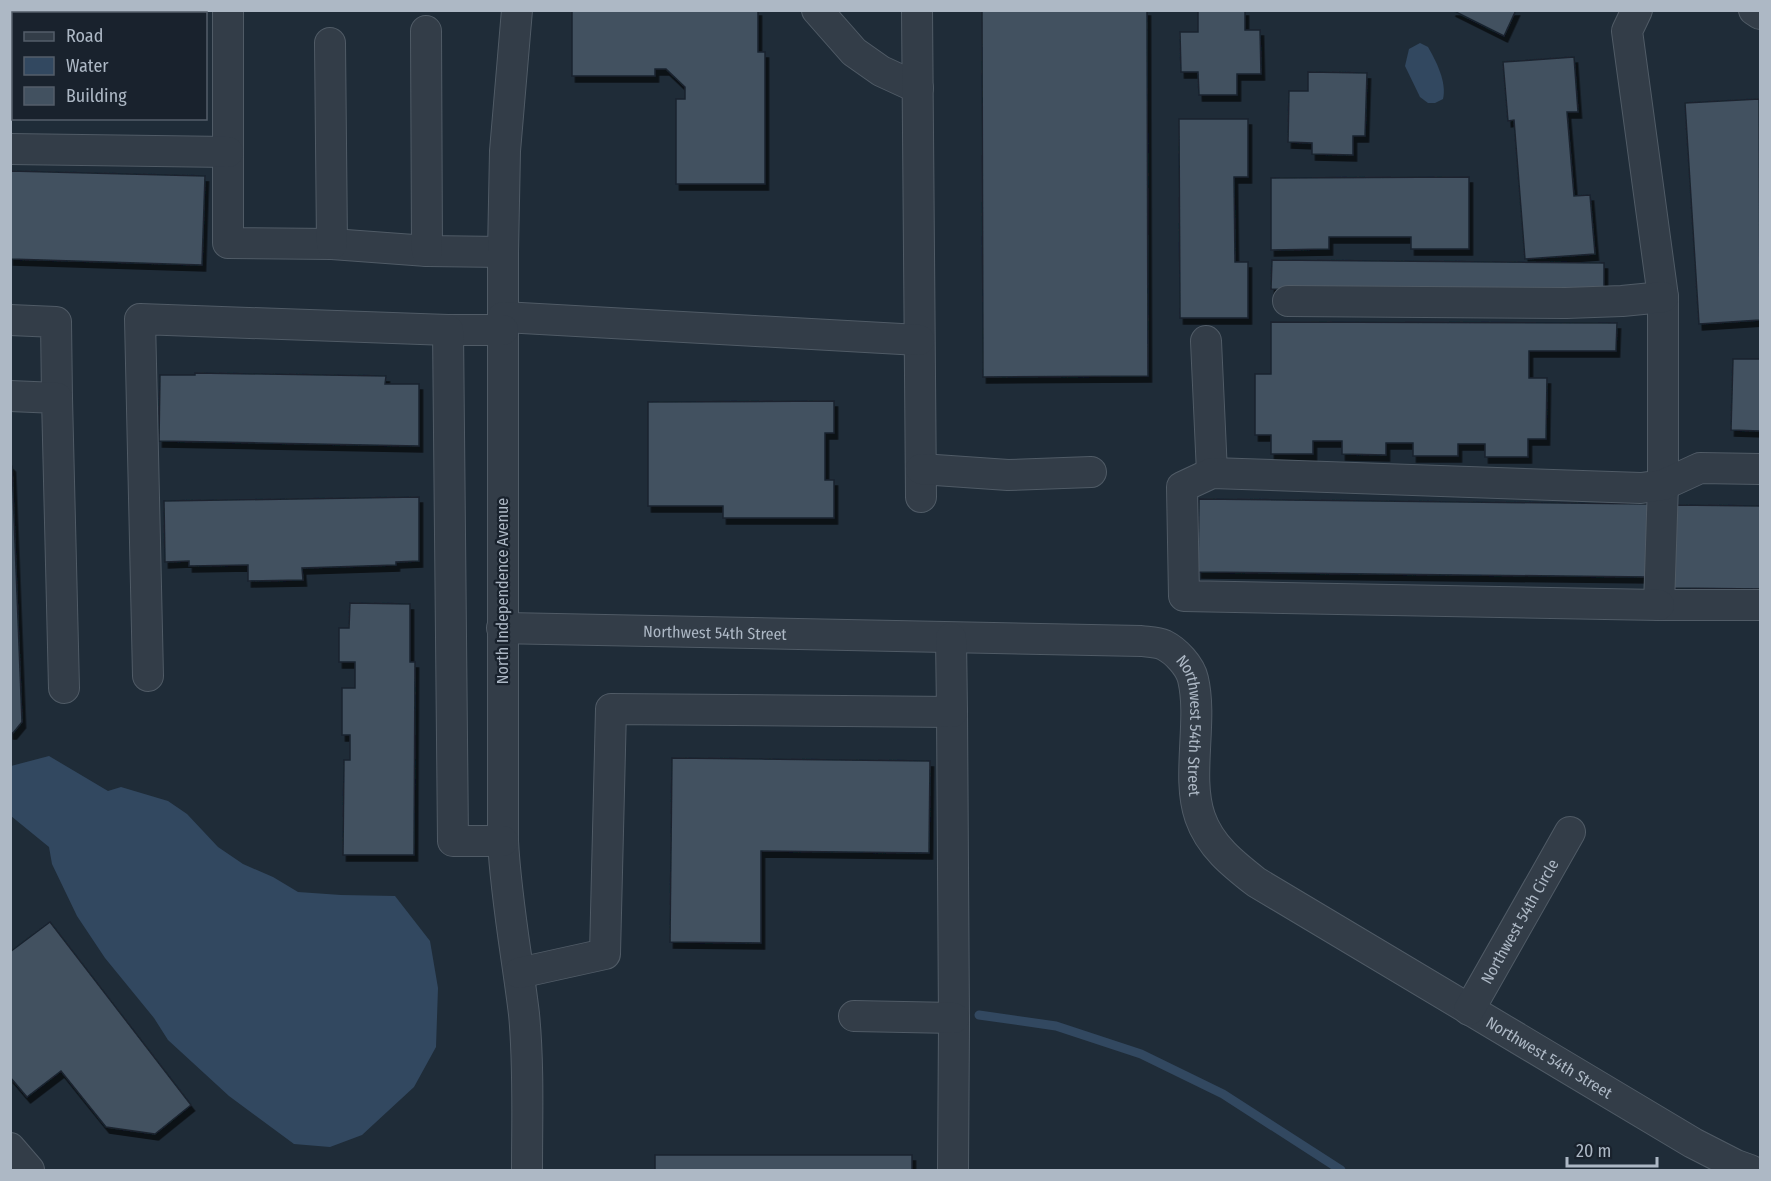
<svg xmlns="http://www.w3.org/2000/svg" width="1771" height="1181" viewBox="0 0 1771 1181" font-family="'Fira Sans Condensed',sans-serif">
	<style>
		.water { fill: #324860 }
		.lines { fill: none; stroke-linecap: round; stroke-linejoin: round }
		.stream { stroke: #324860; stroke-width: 9 }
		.building { fill: #425160; stroke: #1a242f; stroke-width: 1.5; filter: url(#shadow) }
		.minor-casing { stroke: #505b66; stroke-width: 32 }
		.minor { stroke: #333d48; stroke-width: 30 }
		.labels { text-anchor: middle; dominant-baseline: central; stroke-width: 4.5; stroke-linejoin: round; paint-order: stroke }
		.street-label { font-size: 16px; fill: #adb8c5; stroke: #19222d }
	</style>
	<defs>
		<filter id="shadow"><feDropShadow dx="3.5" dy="6" stdDeviation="0" flood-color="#0009"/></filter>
	</defs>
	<rect width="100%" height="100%" fill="#1f2c38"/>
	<g class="water">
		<path d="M1420,43L1428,47C1436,61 1447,82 1443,99L1435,103H1428L1420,97L1405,66L1409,49Z"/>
		<path d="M49,756L108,791L121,787L168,801L187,814L218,847L243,864L273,877L298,892L341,895L395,896L430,941L438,988L436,1047L414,1087L362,1135L330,1147L294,1144L229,1096L168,1040L154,1018L105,958L77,916L52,864L49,847L11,816V766Z"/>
	</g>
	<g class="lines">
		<path class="stream" d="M979,1015L1056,1026L1141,1054L1223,1094L1341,1170"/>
	</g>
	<g class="building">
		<path d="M10,10H179V14H14V94H10Z"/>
		<path d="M572,10H758V52H765V184H676V99H685V87L666,69H655V76H572Z"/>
		<path d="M982,10H1147L1148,376L983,377Z"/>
		<path d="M1198,10H1245V30H1260L1261,74H1237V95H1199L1198,72H1181L1180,32H1198Z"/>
		<path d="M1452,10H1516L1504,36Z"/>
		<path d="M1574,57L1578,112H1567L1574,196L1590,195L1595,254L1525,259L1514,120L1508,121L1503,62Z"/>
		<path d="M1308,72L1367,73L1365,136H1353V155L1312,154V143L1288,142L1289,91H1308Z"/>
		<path d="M1759,99L1760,320L1699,324L1685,103Z"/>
		<path d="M1179,119H1248V177H1234L1235,262H1248V318H1180Z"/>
		<path d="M10,171L205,176L202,265L10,259Z"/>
		<path d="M1469,177V249H1411V237H1329V249L1271,250V178Z"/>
		<path d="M1272,260L1604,263V292L1271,289Z"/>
		<path d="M1271,322L1617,323L1616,351H1529V378H1547L1546,439H1528V457H1485V444H1458V456H1413V443H1386V455L1342,454V441H1313V454H1271V435H1255V374H1271Z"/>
		<path d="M1733,359H1760V431L1731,430Z"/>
		<path d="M195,373L386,376L385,384H419V446L159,441L160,375H195Z"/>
		<path d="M834,401V433H825V480H834V518H723V506H648V402Z"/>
		<path d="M10,464L12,466L22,722L13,733H10Z"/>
		<path d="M419,497V561L396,562V565L302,568L303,580L248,581V565L189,566V561L165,562L164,501Z"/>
		<path d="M1199,499L1650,504L1649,577L1198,572Z"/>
		<path d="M1674,505L1760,506V589L1673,588Z"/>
		<path d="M350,603L410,604V662H415L414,855H343L344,760H350V735H342V688H355V662H339V628H349Z"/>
		<path d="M672,758L930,761L929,853L761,851V943L670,942Z"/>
		<path d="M50,922L191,1105L155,1134L106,1127L61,1071L27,1097L10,1077V952Z"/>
		<rect x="655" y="1155" width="257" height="15"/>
	</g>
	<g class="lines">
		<defs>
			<g id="minor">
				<path d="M228,10V243L332,244L427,251L503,252"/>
				<path d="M517,10L505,151L503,252V841C506,899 517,956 524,1014C529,1066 527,1119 527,1170"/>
				<path d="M817,10L854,52L881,71L918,88"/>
				<path d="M917,10L921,497"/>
				<path d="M1637,10L1627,31L1663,297V485L1659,605H1760"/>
				<path d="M1754,10L1760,14"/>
				<path d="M426,31L427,251"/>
				<path d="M330,43L332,244"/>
				<path d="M10,149L228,152"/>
				<path d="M1288,301L1566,303L1622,301L1663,297"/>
				<path d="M503,317L919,340"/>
				<path d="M10,320L56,322L57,398"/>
				<path d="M448,330H503"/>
				<path d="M1206,341L1212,473"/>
				<path d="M10,396L57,398L64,688"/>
				<path d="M921,469L1008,475L1091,472"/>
				<path d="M1659,605L1184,596L1182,487L1212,473L1641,488L1663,485L1700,468L1760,469"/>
				<path id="s1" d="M502,628L1141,641C1148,642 1157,642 1164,645C1176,651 1190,666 1193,679C1203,721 1186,777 1200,817C1210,846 1233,864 1256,882L1693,1143L1736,1165L1750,1170"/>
				<path d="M148,676L140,319L448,330L453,841H503"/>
				<path d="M952,712L954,1024L953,1170"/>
				<path d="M519,973L605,954L611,709L952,712L951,638"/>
				<path id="s2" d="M1469,1010L1570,832"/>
				<path d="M854,1016L954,1018"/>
				<path d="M10,1148L29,1170"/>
			</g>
		</defs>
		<use href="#minor" class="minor-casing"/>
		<use href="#minor" class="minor"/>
	</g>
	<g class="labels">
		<g class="street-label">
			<text transform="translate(502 591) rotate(-90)">North Independence Avenue</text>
			<text stroke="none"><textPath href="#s1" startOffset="213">Northwest 54th Street</textPath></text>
			<text stroke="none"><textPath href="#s1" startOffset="754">Northwest 54th Street</textPath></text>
			<text stroke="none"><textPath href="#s2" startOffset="102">Northwest 54th Circle</textPath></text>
			<text stroke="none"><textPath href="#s1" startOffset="1276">Northwest 54th Street</textPath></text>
		</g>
	</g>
	<rect width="1771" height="1181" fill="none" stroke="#adb8c5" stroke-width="24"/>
	<rect x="12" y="12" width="195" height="108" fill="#19222d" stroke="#545e6a" stroke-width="1.5"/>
	<rect x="24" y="32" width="30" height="9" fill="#333d48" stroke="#545e6a" stroke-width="1.5"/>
	<text x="66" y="42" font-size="18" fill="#adb8c5">Road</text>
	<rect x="24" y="57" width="30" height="18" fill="#324860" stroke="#545e6a" stroke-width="1.5"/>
	<text x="66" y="72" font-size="18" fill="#adb8c5">Water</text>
	<rect x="24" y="87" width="30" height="18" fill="#425160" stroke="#545e6a" stroke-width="1.5"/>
	<text x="66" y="102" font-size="18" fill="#adb8c5">Building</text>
	<path d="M1567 1157v9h90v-9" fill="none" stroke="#adb8c5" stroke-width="3"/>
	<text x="1576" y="1157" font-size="18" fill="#adb8c5" stroke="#19222d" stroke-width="4.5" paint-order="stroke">20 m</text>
</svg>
